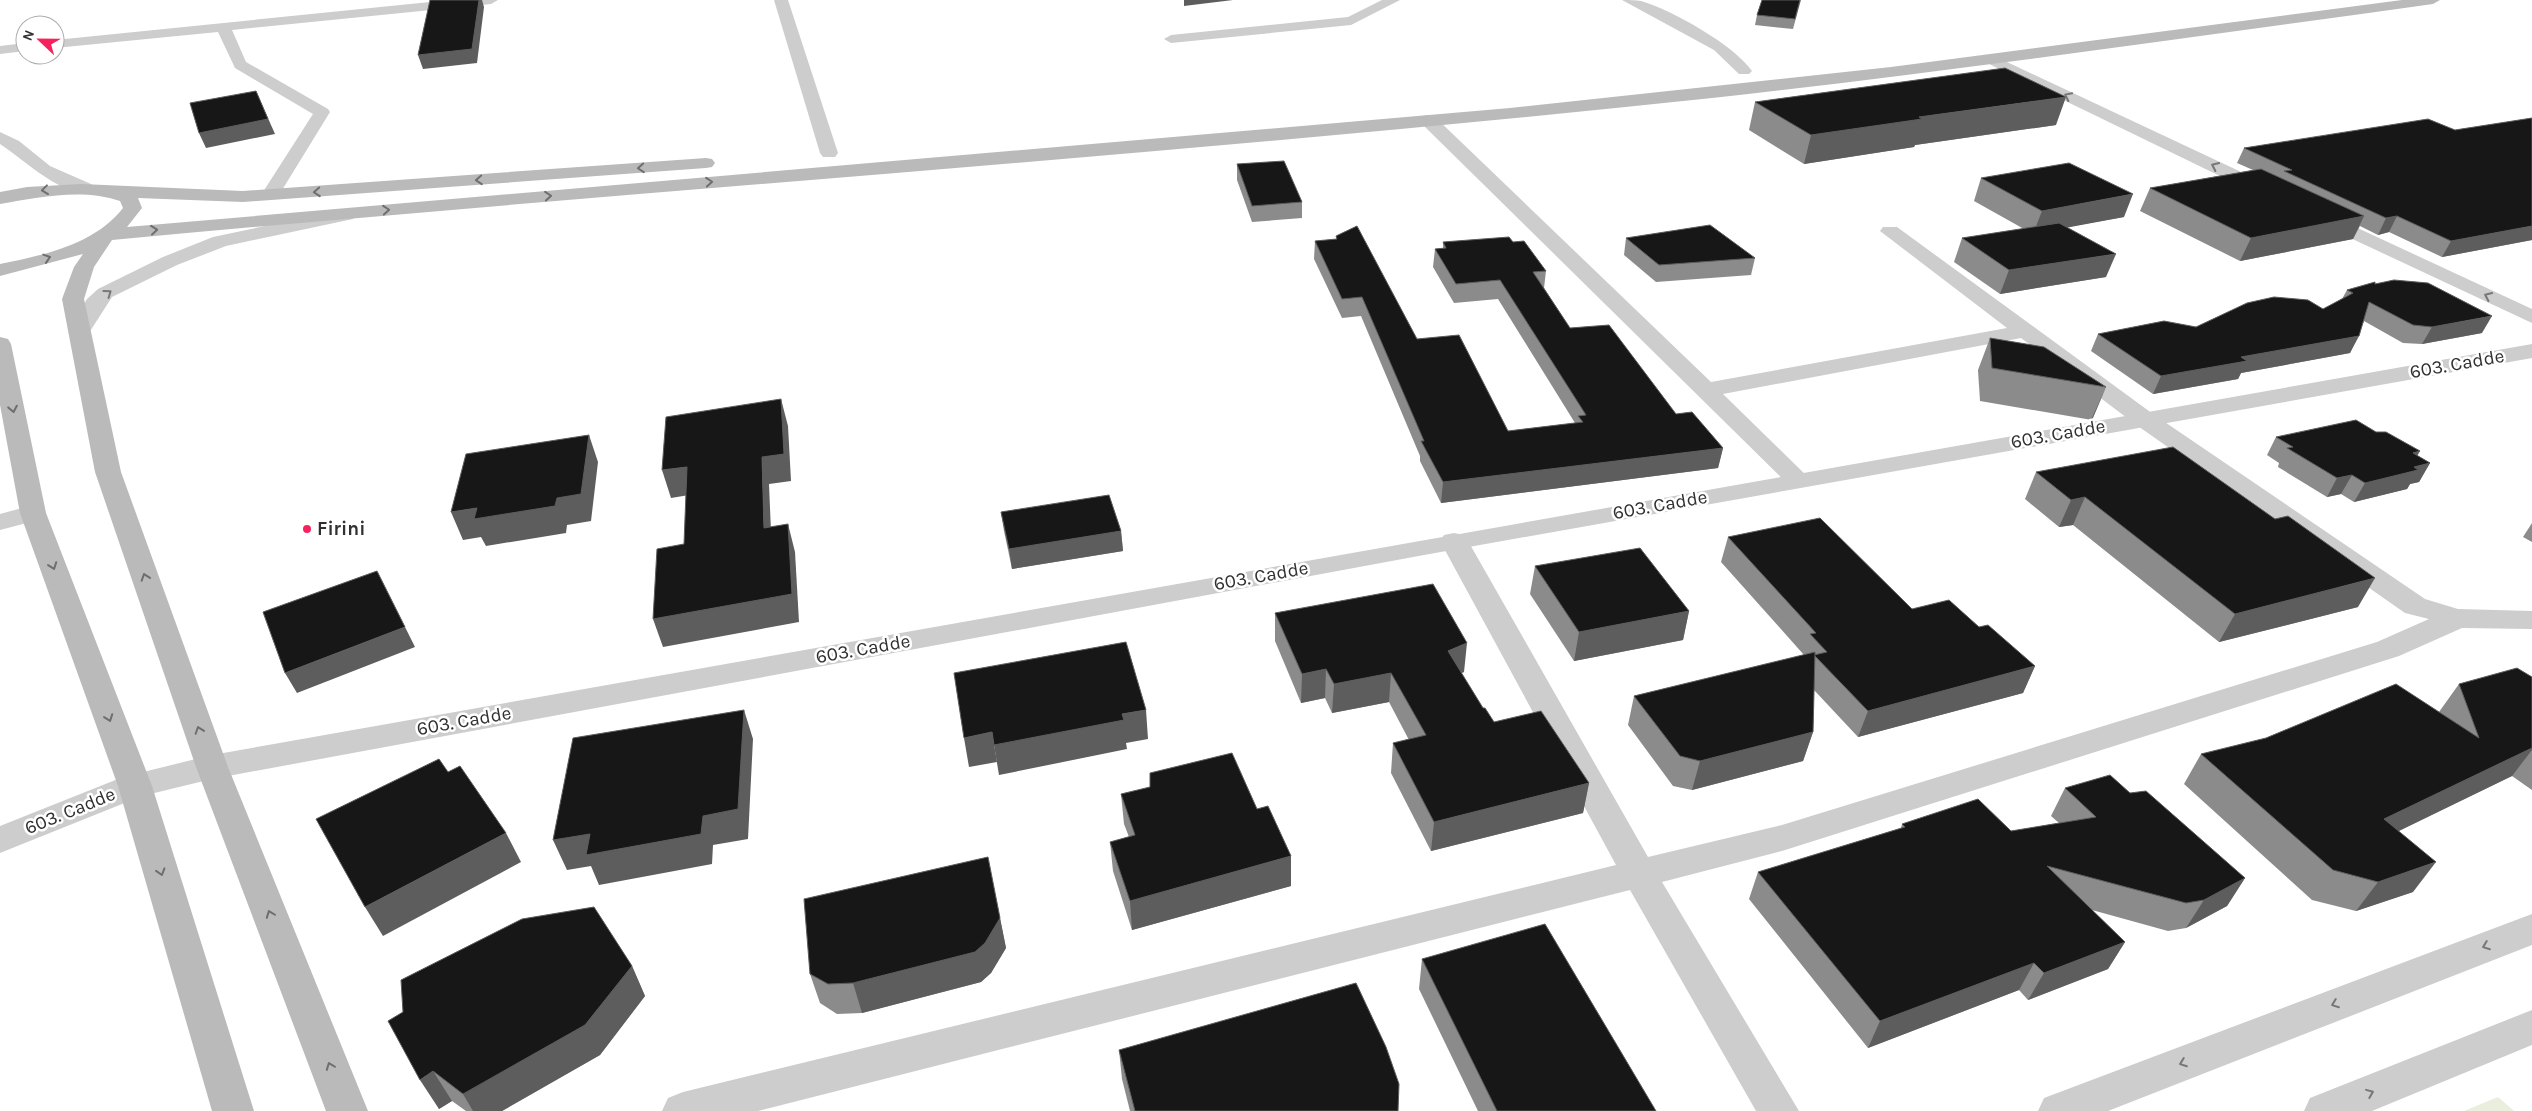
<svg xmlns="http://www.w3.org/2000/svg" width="2532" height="1111" viewBox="0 0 2532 1111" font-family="Karla,sans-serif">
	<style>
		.green { fill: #eaeedc }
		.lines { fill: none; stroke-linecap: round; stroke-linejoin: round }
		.minor { fill: #cdcdcd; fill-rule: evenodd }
		.tertiary { fill: #cdcdcd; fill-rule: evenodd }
		.secondary { fill: #bababa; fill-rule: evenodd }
		.wall { fill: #8b8b8b }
		.shaded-wall { fill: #5d5d5d }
		.building { fill: #171717; stroke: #5d5d5d }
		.oneway { stroke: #777 }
		.oneway2 { stroke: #6e6e6e }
		.poi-dot { fill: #f7215e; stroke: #fff; stroke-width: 2 }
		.labels { text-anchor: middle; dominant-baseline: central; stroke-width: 5; stroke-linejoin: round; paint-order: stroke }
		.street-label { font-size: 19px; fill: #303030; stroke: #fff }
		.poi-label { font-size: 19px; font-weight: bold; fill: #303030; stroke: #fff; text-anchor: start }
	</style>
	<rect width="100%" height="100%" fill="#fff"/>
	<path class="green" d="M2498,1097L2514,1111H2464Z"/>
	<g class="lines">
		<g class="minor">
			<path d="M450,0H498L491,4L232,30L246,62L328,109L330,112L279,195L277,199H263L261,195L313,114L235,68L218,32L55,48V40Z"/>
			<path d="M774,0H788L838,153L835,157H823L820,153Z"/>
			<path d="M1382,0H1400L1351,25L1171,43L1164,39L1171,35L1348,17Z"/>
			<path d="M1622,0C1628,0 1636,0 1641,1C1672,10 1734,45 1752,71L1749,74H1739L1714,50Z"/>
			<path d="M25,43V51L0,54V46Z"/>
			<path d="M1428,115L1434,116L1711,382L2007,328L1880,231L1883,227H1897L2153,414L2425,599L2458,609L2532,611V629L2462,628L2399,656L1782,851L1662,882L1799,1111H1756L1630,890L758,1111H662L668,1098L683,1092L1616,865L1440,541L1444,535L1454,533L1464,535L1468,541L1648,857L1782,825L2377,642L2429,619L2405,613L2135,424L2021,338L1723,394L1811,480L1807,485L1798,488L1789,485L1422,124L1420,120L1422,116Z"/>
			<path d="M33,505L42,507L46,513L42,519L0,530V514Z"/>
			<path d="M2532,914V945L2108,1111H2038L2044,1098Z"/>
			<path d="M2532,1010V1045L2372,1111H2304L2310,1098Z"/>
		</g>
		<g class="tertiary">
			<path d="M1992,55L2271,186L2273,190L2271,194H2257L1987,63L1984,60L1987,57Z"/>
			<path d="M0,132L19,141L50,166L91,184L94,188L91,192C64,199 22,158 0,144Z"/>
			<path d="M346,209L353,211L356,215L353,219L226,246L177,265L112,297L87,336L79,338L71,336L68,331L87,299L98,289L163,257L213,237Z"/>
			<path d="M2321,211L2532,309V323L2314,221L2311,217L2314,213Z"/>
			<path d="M2532,344V358L1424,555L212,779L142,796L0,853V826L123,777L212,755Z"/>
		</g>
		<g class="secondary">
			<path d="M2402,0H2440L2433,4C2193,37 1953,71 1712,98C1180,155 645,190 112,240L94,267L84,299L121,472L228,767L368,1111H326L196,767L95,472L62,299L74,267L83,254L0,276V264C44,255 94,245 123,208L120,201C84,188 37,197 0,204V192L27,187L81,184L243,191L706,158L712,159L715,163L712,167L706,168L243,202L138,198L142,208L127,227L1510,108L1891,67Z"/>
			<path d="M0,337L8,339L11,344L46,513L152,786L254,1111H212L118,786L20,513L0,405Z"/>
		</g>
	</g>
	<g class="wall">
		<path d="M1762,0H1801L1793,29L1755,25L1757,15Z"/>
		<path d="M1755,102L2056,125L1915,145L1914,147L1804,164L1749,130Z"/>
		<path d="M2532,118V240L2442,257L2389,232L2378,235L2360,226L2353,239L2240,261L2140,211L2150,188L2253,170L2237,163L2244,148L2455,130Z"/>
		<path d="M1237,164L1302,202V218L1252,222L1237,180Z"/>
		<path d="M1981,178L2124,217L2067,227L2106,277L2000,294L1954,262L1962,238L2024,229L1974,201Z"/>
		<path d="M1336,236L1417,339L1508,431L1575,423L1498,299L1454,303L1433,267L1435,249L1443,248V242H1513L1546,271L1544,288L1570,328L1676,414L1723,448L1718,468L1441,503L1420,461V456L1361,316L1342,318L1314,259L1315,241L1336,239Z"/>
		<path d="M1626,238L1755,258L1751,275L1656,282L1624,255Z"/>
		<path d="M2375,284L2482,333L2422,344L2403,343L2364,321L2350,353L2241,373L2238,379L2153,394L2091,351L2098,334L2196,327L2323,309L2342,299L2347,290Z"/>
		<path d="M1990,338L2106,387L2092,420L1980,401L1978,370Z"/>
		<path d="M2276,437L2418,456L2430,463L2419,482L2410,484L2407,489L2354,502L2341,494L2327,497L2278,467L2279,463L2267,455Z"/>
		<path d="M2036,472L2275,519L2358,607L2219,642L2073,525L2059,527L2025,499Z"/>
		<path d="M1001,512L1121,531L1123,551L1012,569L1004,531Z"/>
		<path d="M2532,523V542L2523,537Z"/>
		<path d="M1728,537L1912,609L1979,627L2035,666L2023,693L1858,737L1814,690L1813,732L1803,761L1692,790L1673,786L1628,725L1634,696L1804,655L1721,562Z"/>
		<path d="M1535,566L1689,611L1683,640L1574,661L1530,594Z"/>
		<path d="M1275,613L1464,672L1461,673L1483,708L1494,722L1589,783L1583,813L1431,851L1391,773L1393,743L1409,740L1389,702L1332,713L1325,698L1301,703L1275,641Z"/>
		<path d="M2532,677V790L2512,776L2398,831L2413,892L2356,911L2312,900L2184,784L2201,754L2439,712L2459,684Z"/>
		<path d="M2065,788L2130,793L2245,878L2227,906L2186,928L2168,931L2092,910L2125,942L2108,969L2028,1000L2019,990L1868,1048L1749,899L1758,872L1901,828L1902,824L2011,831L2059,823L2051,816Z"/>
		<path d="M1121,794L1257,809L1291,856V886L1132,930L1113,871L1110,842L1129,837L1124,824Z"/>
		<path d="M1000,918L1006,948L991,973L981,982L862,1013L837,1014L820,1003L810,974Z"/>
		<path d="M1422,959L1656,1111H1478L1419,989Z"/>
		<path d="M632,966L645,996L600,1055L502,1111H466L452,1101L439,1109L403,1012Z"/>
		<path d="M1119,1050L1398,1111H1130L1122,1079Z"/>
	</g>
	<g class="shaded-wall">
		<path d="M479,0H482L484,7L477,63L423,69L418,55Z"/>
		<path d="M1184,0H1233L1184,6Z"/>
		<path d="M256,91L275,134L206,148L199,133Z"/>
		<path d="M2066,97L2056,125L1915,145L1914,147L1804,164L1811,135L1919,117Z"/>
		<path d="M2133,194L2124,217L2033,234L2042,211Z"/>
		<path d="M2364,216L2353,239L2240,261L2251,238Z"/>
		<path d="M2397,216L2389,232L2378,235L2386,218Z"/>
		<path d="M2532,226V240L2442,257L2451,241Z"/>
		<path d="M2116,254L2106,277L2000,294L2009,270Z"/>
		<path d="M2492,316L2482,333L2422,344L2432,327Z"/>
		<path d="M2359,336L2350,353L2241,373L2238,379L2153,394L2161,376L2241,357Z"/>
		<path d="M2106,387L2092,420H2091Z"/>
		<path d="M781,399L788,426L791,481L769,484L772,556L764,528L762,457Z"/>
		<path d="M589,435L598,462L591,521L567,525L566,533L486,546L481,537L463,540L451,512L477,508L557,498Z"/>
		<path d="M1723,448L1718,468L1441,503L1443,482Z"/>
		<path d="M2420,451L2409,470L2413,453Z"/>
		<path d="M2430,463L2419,482L2410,484L2407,489L2354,502L2365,483L2414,467Z"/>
		<path d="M687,467L695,494L671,498L662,470Z"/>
		<path d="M2352,475L2341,494L2327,497L2337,478Z"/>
		<path d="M2085,497L2073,525L2059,527L2071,500Z"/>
		<path d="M788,524L795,552L799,622L663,647L653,619Z"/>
		<path d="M1121,531L1123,551L1012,569L1009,549Z"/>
		<path d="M2375,578L2358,607L2219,642L2235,614Z"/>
		<path d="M1689,611L1683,640L1574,661L1579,632Z"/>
		<path d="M405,627L415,647L297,693L285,673Z"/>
		<path d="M1467,643L1464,672L1445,680L1448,651Z"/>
		<path d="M2035,666L2023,693L1858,737L1868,711Z"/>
		<path d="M1326,669L1325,698L1301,703L1302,674Z"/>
		<path d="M1391,673L1389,702L1332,713L1334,684Z"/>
		<path d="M744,710L753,739L748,839L713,845L712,864L599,885L591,866L567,870L553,840Z"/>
		<path d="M1146,710L1148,739L1126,743L1127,749L999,775L994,745L1122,714Z"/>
		<path d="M992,732L997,762L969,767L964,738Z"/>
		<path d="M1813,732L1803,761L1692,790L1700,761Z"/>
		<path d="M2532,748V750L2512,776L2362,849L2384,819Z"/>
		<path d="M1589,783L1583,813L1431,851L1434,822Z"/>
		<path d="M506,833L521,862L383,936L365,907Z"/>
		<path d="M1291,856V886L1132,930L1130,901Z"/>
		<path d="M2436,862L2413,892L2356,911L2378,882Z"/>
		<path d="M2245,878L2227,906L2186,928L2204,900Z"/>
		<path d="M1000,918L1006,948L991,973L981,982L862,1013L853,983Z"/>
		<path d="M2125,942L2108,969L2028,1000L2044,973Z"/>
		<path d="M2034,963L2019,990L1868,1048L1880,1021Z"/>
		<path d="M632,966L645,996L600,1055L502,1111H473L463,1094Z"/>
		<path d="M433,1071L452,1101L439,1109L420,1080Z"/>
	</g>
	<g class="building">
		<path d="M430,0H479L472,49L418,55Z"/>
		<path d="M1762,0H1800L1795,19L1757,15Z"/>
		<path d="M2005,68L2066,97L1919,117L1922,119L1811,135L1755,102Z"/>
		<path d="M256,91L268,119L199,133L190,103Z"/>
		<path d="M2532,118V226L2451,241L2397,216L2386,218L2284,171L2292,170L2244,148L2428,119L2455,130Z"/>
		<path d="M1284,161L1302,202L1252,206L1237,164Z"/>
		<path d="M2069,163L2133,194L2042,211L1981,178Z"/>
		<path d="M2261,169L2364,216L2251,238L2150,188Z"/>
		<path d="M2059,223L2116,254L2009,270L1962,238Z"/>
		<path d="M1710,225L1755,258L1659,265L1626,238Z"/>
		<path d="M1357,226L1417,339L1459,335L1508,431L1583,422L1578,416L1586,415L1500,280L1456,284L1435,249L1446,248L1443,242L1509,237L1513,242L1524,241L1546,271L1533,272L1570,328L1609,325L1676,414L1692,412L1723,448L1443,482L1421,441H1424L1362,297L1342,299L1315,241L1337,239L1336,236Z"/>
		<path d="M2394,280L2428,283L2492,316L2432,327L2413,325L2369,302L2359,336L2241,357L2247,361L2161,376L2098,334L2164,321L2196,327L2247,303L2274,297L2308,300L2323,309L2353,293L2347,290L2375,282V284Z"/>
		<path d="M1990,338L2044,347L2106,387L1992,368Z"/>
		<path d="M781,399L784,454L762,457L764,528L788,524L792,594L653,619L657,549L684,544L687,467L662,470L666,417Z"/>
		<path d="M2356,420L2376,432H2386L2420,451L2413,453L2430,463L2414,467L2418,470L2365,483L2352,475L2337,478L2287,448L2293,447L2276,437Z"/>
		<path d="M589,435L581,494L557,498L555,506L474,519L477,508L451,512L466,454Z"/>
		<path d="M2173,447L2275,519L2288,516L2375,578L2235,614L2085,497L2071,500L2036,472Z"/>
		<path d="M1109,495L1121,531L1009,549L1001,512Z"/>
		<path d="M1820,518L1912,609L1949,600L1979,627L1988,625L2035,666L1868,711L1814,655L1827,652L1810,634L1816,633L1728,537Z"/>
		<path d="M1640,548L1689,611L1579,632L1535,566Z"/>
		<path d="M377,571L405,627L285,673L263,612Z"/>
		<path d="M1433,584L1467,643L1448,651L1483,708H1485L1494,722L1541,711L1589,783L1434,822L1393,743L1426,735L1391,673L1334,684L1326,669L1302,674L1275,613Z"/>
		<path d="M1126,642L1146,710L1122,714L1124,720L994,745L992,732L964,738L954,673Z"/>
		<path d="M1815,652L1813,732L1700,761L1680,756L1634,696Z"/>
		<path d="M2517,668L2532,677V748L2384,819L2436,862L2378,882L2333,870L2201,754L2266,738L2396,684L2479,738L2459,684Z"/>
		<path d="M744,710L738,809L703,816L701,834L586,855L590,834L553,840L573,738Z"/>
		<path d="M1232,753L1257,809L1268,806L1291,856L1130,901L1110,842L1135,835L1121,794L1150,787V773Z"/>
		<path d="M439,759L448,772L460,766L506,833L365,907L316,819Z"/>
		<path d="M2110,775L2130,793L2146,791L2245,878L2204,900L2186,903L2047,866L2125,942L2044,973L2034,963L1880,1021L1758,872L1905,827L1902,824L1978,799L2011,831L2096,817L2065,788Z"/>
		<path d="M988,857L1000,918L985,943L975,952L853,983L828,984L810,974L804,899Z"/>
		<path d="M594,907L632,966L585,1025L463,1094L433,1071L420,1080L388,1021L403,1012L401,980L522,919Z"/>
		<path d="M1545,924L1656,1111H1497L1422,959Z"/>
		<path d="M1356,983L1386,1047L1399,1084L1398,1111H1135L1119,1050Z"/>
	</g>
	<defs><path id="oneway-chevron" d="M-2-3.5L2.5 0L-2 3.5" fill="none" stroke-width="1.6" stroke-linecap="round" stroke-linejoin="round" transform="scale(1.25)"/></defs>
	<g class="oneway">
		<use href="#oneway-chevron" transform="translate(2068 96) rotate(-154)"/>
		<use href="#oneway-chevron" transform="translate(2215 166) rotate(-155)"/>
		<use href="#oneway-chevron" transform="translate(108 293) rotate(-36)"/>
		<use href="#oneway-chevron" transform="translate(2488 296) rotate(-155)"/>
		<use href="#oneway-chevron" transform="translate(2486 946) rotate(159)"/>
		<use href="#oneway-chevron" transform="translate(2335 1004) rotate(159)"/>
		<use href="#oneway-chevron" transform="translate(2183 1063) rotate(159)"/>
		<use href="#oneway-chevron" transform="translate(2370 1093) rotate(-22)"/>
	</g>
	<g class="oneway2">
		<use href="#oneway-chevron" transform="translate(641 168) rotate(176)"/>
		<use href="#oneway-chevron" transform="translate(479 180) rotate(176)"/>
		<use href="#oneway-chevron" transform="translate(709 182) rotate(-5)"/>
		<use href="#oneway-chevron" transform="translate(45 190) rotate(173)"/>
		<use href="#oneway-chevron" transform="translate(317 192) rotate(176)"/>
		<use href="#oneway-chevron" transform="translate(548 196) rotate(-5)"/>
		<use href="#oneway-chevron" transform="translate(386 210) rotate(-5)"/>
		<use href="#oneway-chevron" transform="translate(154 230) rotate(-6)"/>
		<use href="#oneway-chevron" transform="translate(47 258) rotate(-18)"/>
		<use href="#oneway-chevron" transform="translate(13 409) rotate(79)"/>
		<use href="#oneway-chevron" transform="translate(53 566) rotate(70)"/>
		<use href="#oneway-chevron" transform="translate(145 577) rotate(-109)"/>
		<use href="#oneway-chevron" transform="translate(109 718) rotate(70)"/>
		<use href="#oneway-chevron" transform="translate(199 730) rotate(-109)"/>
		<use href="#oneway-chevron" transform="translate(161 872) rotate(73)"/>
		<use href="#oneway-chevron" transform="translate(270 914) rotate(-111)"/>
		<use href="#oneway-chevron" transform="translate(330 1066) rotate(-111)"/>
	</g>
	<circle class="poi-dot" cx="307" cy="529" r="5"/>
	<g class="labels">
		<g class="street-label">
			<text transform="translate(2457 364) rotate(-10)">603. Cadde</text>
			<text transform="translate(2058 434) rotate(-10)">603. Cadde</text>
			<text transform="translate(1660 505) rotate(-10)">603. Cadde</text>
			<text transform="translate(1261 576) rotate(-10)">603. Cadde</text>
			<text transform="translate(863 649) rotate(-10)">603. Cadde</text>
			<text transform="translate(464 721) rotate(-10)">603. Cadde</text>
			<text transform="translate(70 811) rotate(-22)">603. Cadde</text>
		</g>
		<g class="poi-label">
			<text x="317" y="529">Firini</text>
		</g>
	</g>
	<g transform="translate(40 40) rotate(292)"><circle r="24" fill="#ffffff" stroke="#acacac"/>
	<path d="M0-4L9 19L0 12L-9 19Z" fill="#f7215e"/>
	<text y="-8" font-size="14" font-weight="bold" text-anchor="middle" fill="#303030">N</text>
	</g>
</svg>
